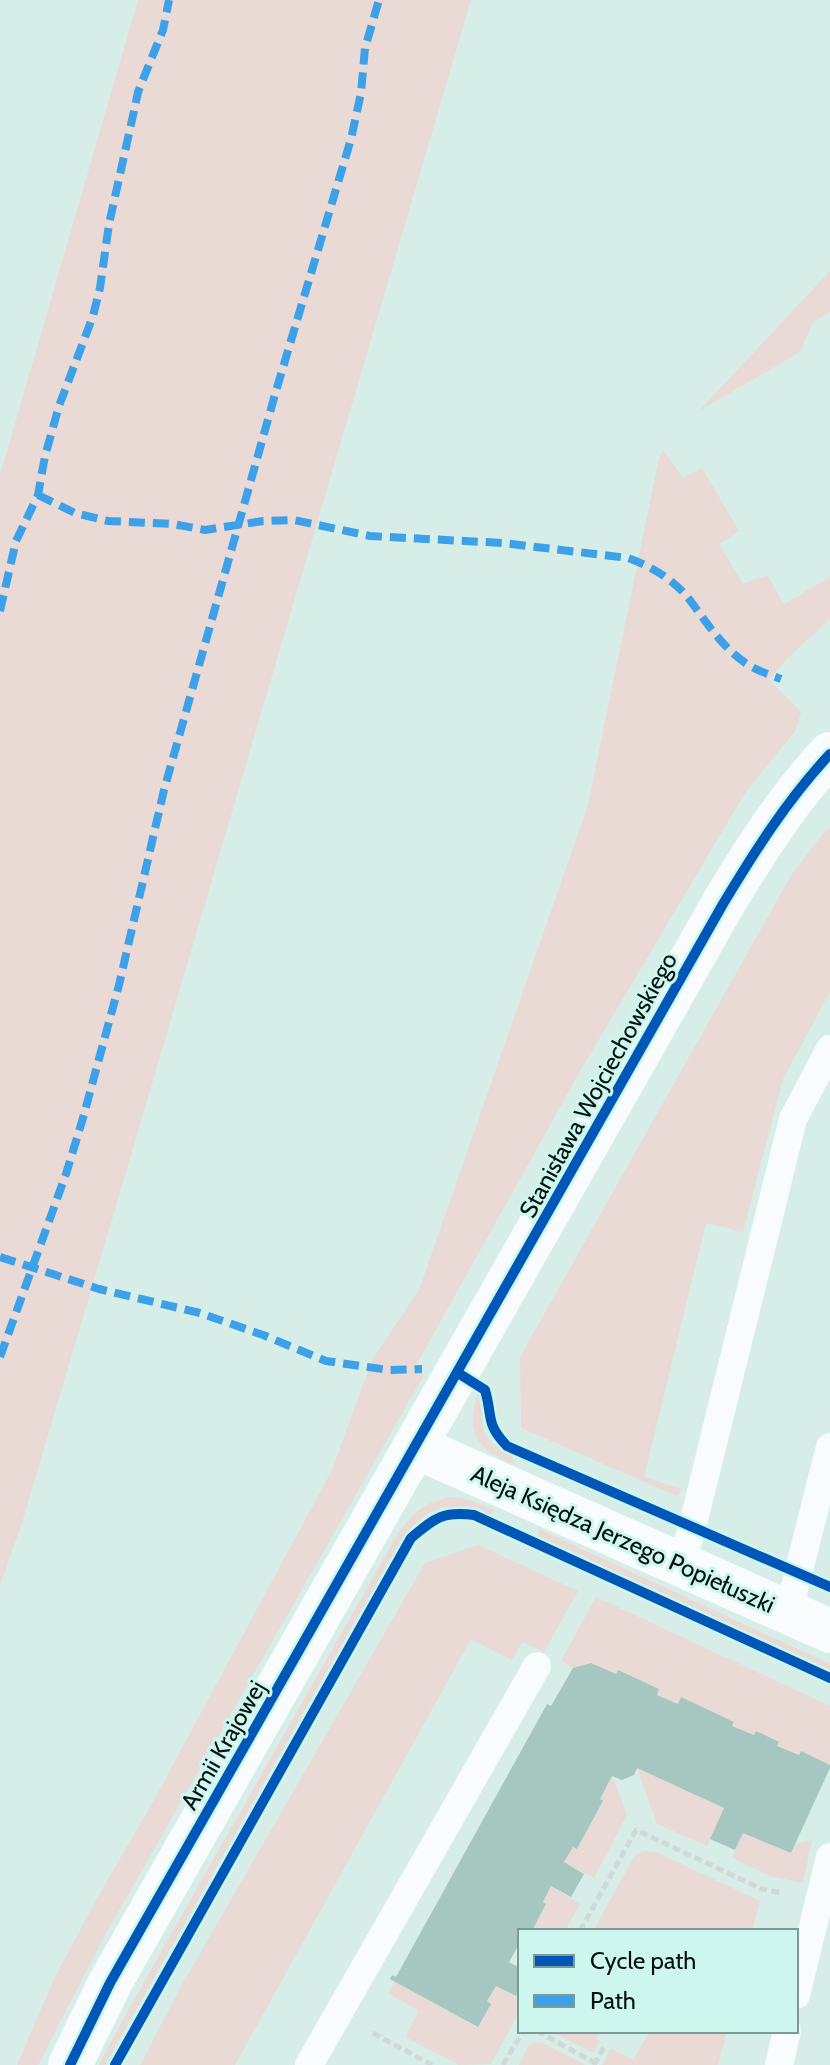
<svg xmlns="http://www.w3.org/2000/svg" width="830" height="2065" viewBox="0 0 830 2065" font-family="Cabin,sans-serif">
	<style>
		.green { fill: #e9dad5 }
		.building { fill: #a6c6c0 }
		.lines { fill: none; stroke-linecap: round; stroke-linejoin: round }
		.path { stroke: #d1d9d7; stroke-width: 5; stroke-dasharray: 8 4; stroke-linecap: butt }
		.service { stroke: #f9fcfc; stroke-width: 28 }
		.minor { stroke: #f9fcfc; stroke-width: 44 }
		.tertiary { stroke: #f9fcfc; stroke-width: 44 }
		.quiet { stroke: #3ca1e9; stroke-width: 8; stroke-dasharray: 16 8; stroke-linecap: butt }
		.cycleway-casing { stroke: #cdf7ee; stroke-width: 15 }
		.cycleway { stroke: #0057b8; stroke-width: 10 }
		.labels { text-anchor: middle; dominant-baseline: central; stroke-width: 6; stroke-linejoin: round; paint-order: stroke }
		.street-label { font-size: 24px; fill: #03110e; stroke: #cdf7ee }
	</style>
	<rect width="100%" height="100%" fill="#d7ede8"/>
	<g class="green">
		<path d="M138,0H471L116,1206L21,1526L0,1585V475Z"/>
		<path d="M830,271V312L813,322L800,352L699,411Z"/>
		<path d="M663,450L683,478L702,468L739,531L719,544L743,584L767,575L784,604L830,577V619L788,658L769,680L801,712L796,730L745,793L583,1066L415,1367L424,1375L104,1937L38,2065H17L53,1981L96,1900L154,1800L332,1470L372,1360L419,1290L588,805L659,458Z"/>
		<path d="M827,828L830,829V992L783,1079L743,1232L706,1223L644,1477L682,1489L677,1496L521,1428L520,1357L792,874Z"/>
		<path d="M477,1396L481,1398C483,1431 479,1440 512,1455L515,1465C480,1450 464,1436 477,1396Z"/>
		<path d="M452,1497L466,1499L495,1510L488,1517C448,1499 430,1505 402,1538L105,2065H99L126,2014L397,1535C412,1514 425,1501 452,1497Z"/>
		<path d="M539,1529L830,1664V1672L538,1537Z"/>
		<path d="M478,1545L578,1591L544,1652L522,1642L512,1660L471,1639L235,2065H140L183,1983L425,1563Z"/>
		<path d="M596,1597L830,1706V1765L801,1751L799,1755L777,1746L778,1742L756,1731L754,1735L732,1726L734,1723L681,1698L678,1704L657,1695L659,1689L618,1671L616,1674L591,1663L573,1668L561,1661Z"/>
		<path d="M637,1768L724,1808L707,1846L657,1824Z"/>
		<path d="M612,1776L627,1815L594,1878L564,1862L573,1847L578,1848L603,1802L600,1799Z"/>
		<path d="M743,1833L791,1853L796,1844L812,1840L803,1883L770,1876L732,1858Z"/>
		<path d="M647,1851L656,1852L760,1901L752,1931H593L634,1857L638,1853Z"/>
		<path d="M551,1886L580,1904L565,1931H532L546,1905L543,1902Z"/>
		<path d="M395,1981L477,2027L490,2004L487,2001L496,1986L520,1999V2011L491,2064L459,2065L405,2037L419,2011L388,1993Z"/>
		<path d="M551,2031H600L595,2039L600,2041L593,2053Z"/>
		<path d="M650,2031H727L718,2065H602L611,2048L633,2060Z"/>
		<path d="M536,2042L543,2043L585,2065H519L529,2045Z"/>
	</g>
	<path class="building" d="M591,1663L616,1674L618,1670L659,1689L657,1695L678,1704L681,1697L734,1722L732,1726L754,1735L756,1731L779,1742L777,1746L799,1755L801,1751L830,1765V1768L791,1853L743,1833L735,1850L710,1839L724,1808L637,1768L634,1775L622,1780L612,1776L600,1799L603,1801L577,1849L573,1847L564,1862L584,1874L571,1897L551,1886L543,1902L546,1904L532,1931H520V1947L518,1946L509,1962L520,1968V1989L516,1996L496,1986L487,2001L491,2004L478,2027L390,1979L392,1975L396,1977L547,1704L551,1706L573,1668Z"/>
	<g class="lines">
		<g class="path">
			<path d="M580,1931L636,1830L762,1889L782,1893"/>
			<path d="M537,2031L595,2063"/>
			<path d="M373,2033L432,2065"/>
			<path d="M503,2065L523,2031"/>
			<path d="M594,2065L605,2045"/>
		</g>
		<g class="service">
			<path d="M681,1566L692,1528L793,1119L830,1049"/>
			<path d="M788,1614L830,1447"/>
			<path d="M796,1995L830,1857"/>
			<path d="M309,2065L537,1666"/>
			<path d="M779,2065L787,2031"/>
		</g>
		<path class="minor" d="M416,1447L830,1631"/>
		<path class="tertiary" d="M70,2065L110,1983L723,904C755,851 787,800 830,754"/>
		<g class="quiet">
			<path d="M38,495L75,513L108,521L173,524L205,530L263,521L294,520L370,536L503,543L628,558C651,566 674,580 689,599C708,624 724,651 752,667C761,672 771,675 781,679"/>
			<path d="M0,611L16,541L38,495L45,456L59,406L93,316L100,288L109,224L134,111L138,92L163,30L169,0"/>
			<path d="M0,1257L99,1289L200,1313L263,1335L326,1361L389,1370L422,1369"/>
			<path d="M0,1357L66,1174L83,1118L119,985L164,790L276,391L351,139L361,93L365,48L379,0"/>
		</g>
		<defs>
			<g id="cycleway">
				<path d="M458,1373L485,1390C493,1417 485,1423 507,1446L830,1587"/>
				<path d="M70,2065L110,1983L723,904C755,851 787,800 830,754"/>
				<path d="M115,2065L411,1538C435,1518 442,1511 474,1515L830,1678"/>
			</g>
		</defs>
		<use href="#cycleway" class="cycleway-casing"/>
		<use href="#cycleway" class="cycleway"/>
	</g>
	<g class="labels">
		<g class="street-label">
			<text transform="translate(598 1085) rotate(-61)">Stanisława Wojciechowskiego</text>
			<text transform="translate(623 1539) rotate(24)">Aleja Księdza Jerzego Popiełuszki</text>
			<text transform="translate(223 1745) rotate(-60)">Armii Krajowej</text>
		</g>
	</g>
	<rect x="518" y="1929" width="280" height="104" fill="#cdf7ee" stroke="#7c9b94" stroke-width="2"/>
	<rect x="534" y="1955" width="40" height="12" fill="#0057b8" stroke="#7c9b94" stroke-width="2"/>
	<text x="590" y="1969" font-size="24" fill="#03110e">Cycle path</text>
	<rect x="534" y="1995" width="40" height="12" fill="#3ca1e9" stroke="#7c9b94" stroke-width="2"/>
	<text x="590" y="2009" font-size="24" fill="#03110e">Path</text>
</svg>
